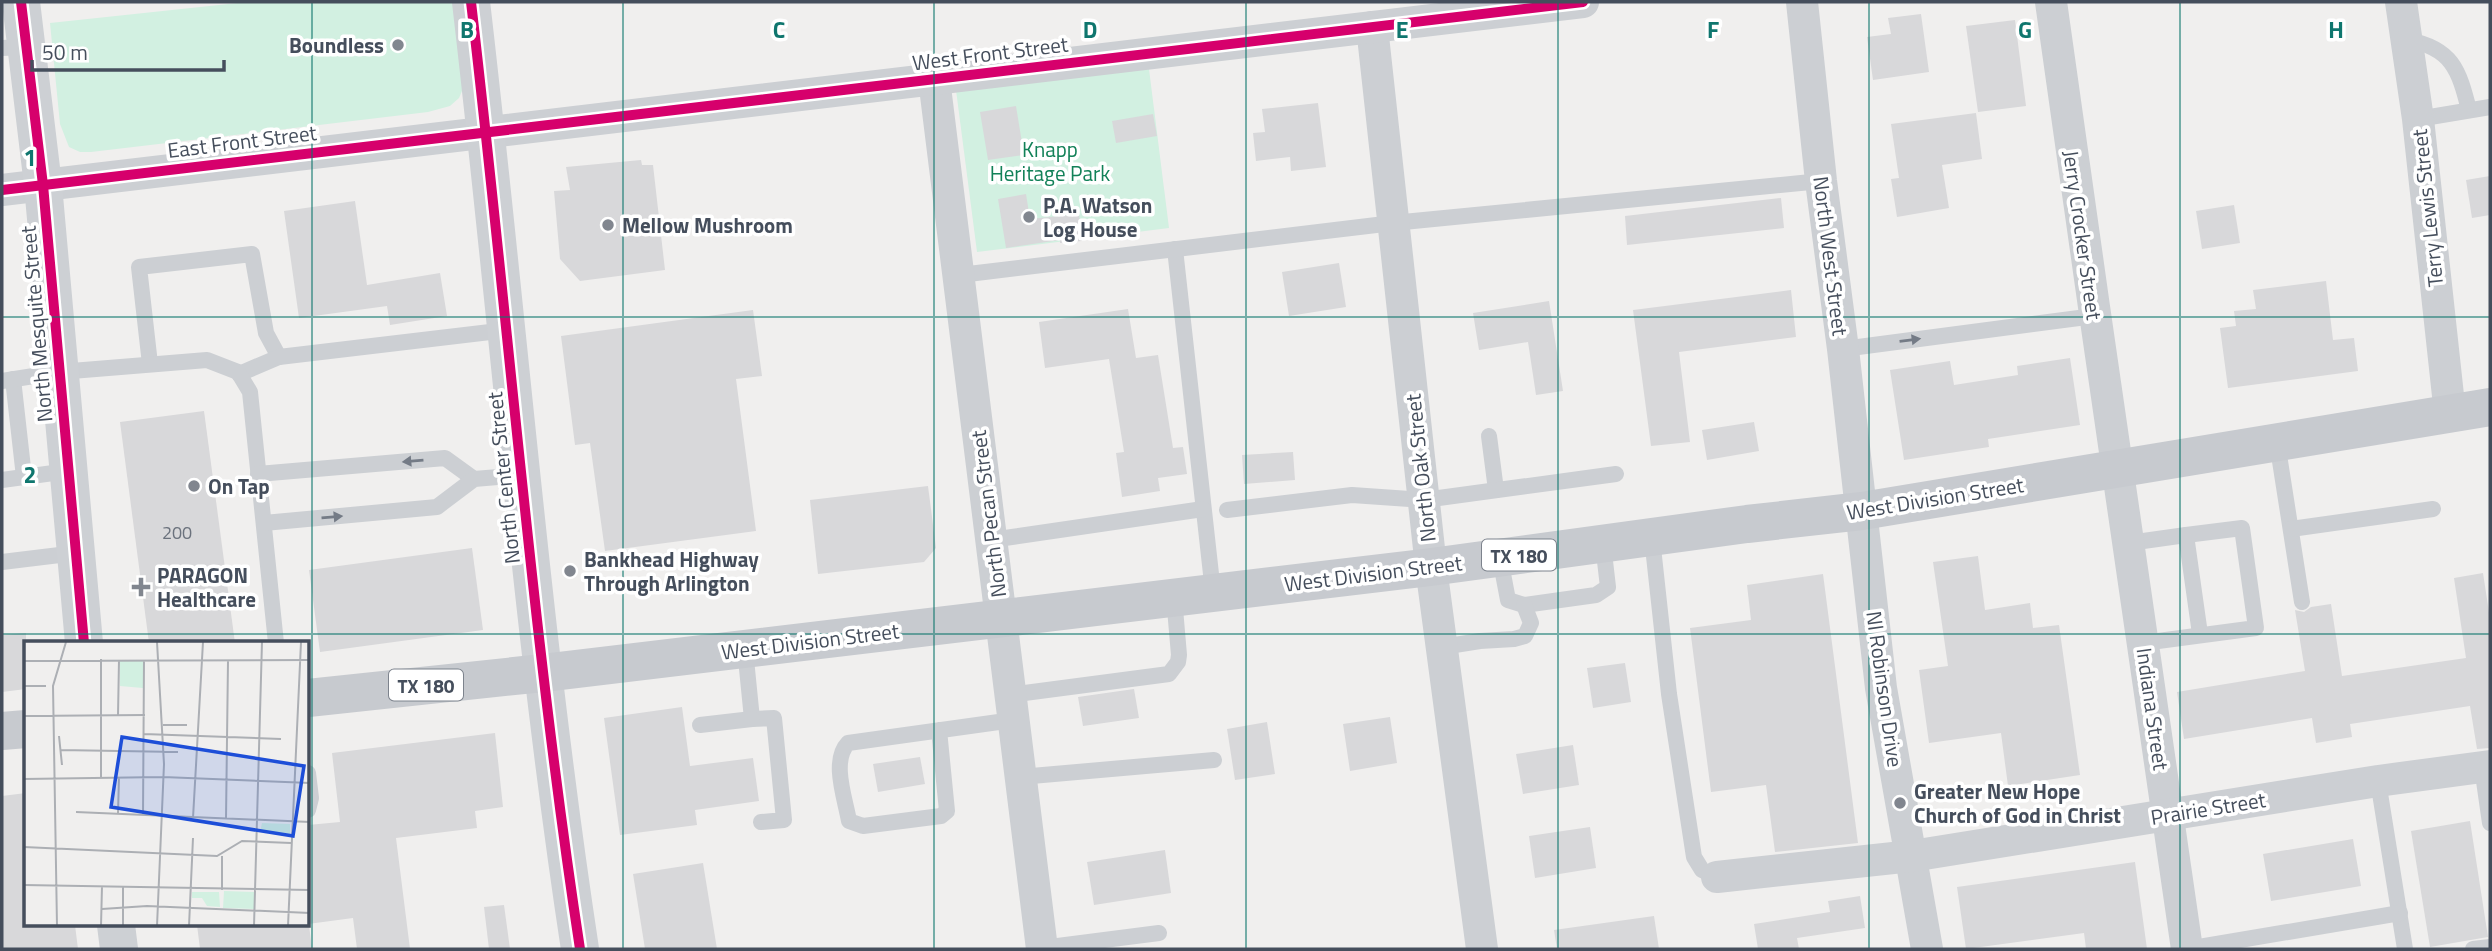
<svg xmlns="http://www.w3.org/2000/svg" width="2492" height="951" viewBox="0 0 2492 951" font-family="'Titillium Web',sans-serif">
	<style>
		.green { fill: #d2f0e1 }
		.building { fill: #d8d8da }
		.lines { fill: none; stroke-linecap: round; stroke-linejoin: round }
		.lane { stroke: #cccfd3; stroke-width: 16 }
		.street { stroke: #cccfd3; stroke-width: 32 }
		.secondary { stroke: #cdd0d4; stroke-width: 38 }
		.primary { stroke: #c7cacf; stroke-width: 38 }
		.cycleway-casing { stroke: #fff; stroke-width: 15 }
		.cycleway { stroke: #d6006c; stroke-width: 10 }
		.oneway { fill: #747b86 }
		.grid { fill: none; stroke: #0f766e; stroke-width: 2; stroke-opacity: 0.55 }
		.poi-dot { fill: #81868f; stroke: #fff; stroke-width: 2.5 }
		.labels { text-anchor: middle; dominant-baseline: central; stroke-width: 7; stroke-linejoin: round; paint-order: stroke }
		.number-label { font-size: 18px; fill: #6b727d }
		.shield { fill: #fff; stroke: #7d838d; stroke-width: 2 }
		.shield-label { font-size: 19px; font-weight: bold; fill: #454e5c }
		.poi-label { font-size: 21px; font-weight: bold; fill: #454e5c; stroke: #fff; text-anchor: start }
		.street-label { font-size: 21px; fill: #454e5c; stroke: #fff }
		.park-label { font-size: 21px; fill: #128158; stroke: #fff }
		.inset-road { fill: none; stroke: #acafb4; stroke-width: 2 }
		.view { fill: #1d4ed8; fill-opacity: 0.15; stroke: #1d4ed8; stroke-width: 3.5 }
		.inset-edge { fill: none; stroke: #454e5c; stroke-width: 3.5 }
		.grid-label { font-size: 23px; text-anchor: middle; font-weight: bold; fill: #0f766e; stroke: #fff; stroke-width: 7; stroke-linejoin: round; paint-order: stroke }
	</style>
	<rect width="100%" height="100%" fill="#f0efee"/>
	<g class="green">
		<path d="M247,2H457L465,84L459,98L450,106L428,112L91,152H80L69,147L60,124L50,23Z"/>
		<path d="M1149,69L1169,228L977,252L956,90Z"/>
	</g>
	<g class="building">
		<path d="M1921,14L1929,72L1873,80L1867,37L1891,34L1888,18Z"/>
		<path d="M2015,20L2026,106L1978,112L1966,26Z"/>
		<path d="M1318,103L1326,167L1291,171L1290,157L1256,161L1253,133L1265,132L1262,109Z"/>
		<path d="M1016,106L1024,155L988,160L980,112Z"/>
		<path d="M1976,113L1982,159L1942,165L1949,208L1897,217L1891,179L1899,178L1891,124Z"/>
		<path d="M1153,114L1157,136L1116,143L1112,121Z"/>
		<path d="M641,160L642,165H653L665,270L580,281L560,259L554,191L570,190L566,167Z"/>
		<path d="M2490,176V215L2472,218L2466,180Z"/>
		<path d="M1026,194L1030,219L1079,214L1082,241L1060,243V240L1006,248L998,199Z"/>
		<path d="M1781,198L1784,228L1627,245L1625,216Z"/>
		<path d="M355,201L367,285L440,273L447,316L390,325L387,306L299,318L284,211Z"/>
		<path d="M2234,205L2240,243L2202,249L2196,211Z"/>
		<path d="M1339,263L1346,307L1289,316L1282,272Z"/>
		<path d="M2326,281L2333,340L2354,338L2358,371L2228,388L2220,328L2236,326L2234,311L2256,309L2253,290Z"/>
		<path d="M1791,290L1796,337L1679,352L1690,442L1651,446L1633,310Z"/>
		<path d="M1549,301L1563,391L1536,395L1528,342L1479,350L1473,313Z"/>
		<path d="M1128,309L1136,358L1158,355L1173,448L1183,447L1187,474L1158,478L1160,491L1122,497L1116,453L1124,452L1109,359L1045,368L1039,322Z"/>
		<path d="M753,310L762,376L736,379L756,531L605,551L590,443L575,445L561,336Z"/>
		<path d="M2070,358L2080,425L1988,439L1989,447L1904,460L1890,370L1950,361L1954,385L2018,375L2017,366Z"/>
		<path d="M204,411L235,643H149L120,422Z"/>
		<path d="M1754,422L1759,451L1707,460L1702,430Z"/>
		<path d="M1293,452L1295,480L1244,484L1242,455Z"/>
		<path d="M928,486L936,548L924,562L818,574L810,500Z"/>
		<path d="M472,548L483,630L320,652L309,570Z"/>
		<path d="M1978,556L1985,610L2030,603L2033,628L2059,625L2080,775L2008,786L2001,733L1929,743L1919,670L1948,666L1933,562Z"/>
		<path d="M2483,573L2490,619V748L2477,749L2470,706L2350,724L2352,737L2316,743L2312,718L2184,739L2177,692L2305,671L2295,610L2304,612L2311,607L2331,604L2342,676L2466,658L2454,578Z"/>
		<path d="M1823,574L1858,843L1775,852L1766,785L1711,792L1690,628L1751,620L1747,585Z"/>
		<path d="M26,633V689L2,692V635Z"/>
		<path d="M1625,663L1631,702L1593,708L1587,668Z"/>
		<path d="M1134,689L1139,718L1083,726L1078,697Z"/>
		<path d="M682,707L690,766L753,758L759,801L695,810L697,825L620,835L604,718Z"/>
		<path d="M1390,717L1397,763L1350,771L1343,724Z"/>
		<path d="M1267,722L1275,774L1235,780L1227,729Z"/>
		<path d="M495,733L503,807L475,811L477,828L396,838L410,949H357L353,918L308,924V825L340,822L332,753Z"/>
		<path d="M1573,745L1579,785L1523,794L1516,754Z"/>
		<path d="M920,757L925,784L878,792L873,764Z"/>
		<path d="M26,793V925H75L78,949H2V796Z"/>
		<path d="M2470,821L2488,937L2430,947L2411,831Z"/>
		<path d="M1590,827L1596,868L1535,878L1529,836Z"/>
		<path d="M2353,839L2361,886L2271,901L2263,854Z"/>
		<path d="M1165,850L1171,893L1094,905L1087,862Z"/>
		<path d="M2135,862L2147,949H2086L2084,933L1966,949L1957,887Z"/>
		<path d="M703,863L717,949H645L633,874Z"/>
		<path d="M1860,896L1865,928L1797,938L1799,949H1758L1754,924L1830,912L1828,901Z"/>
		<path d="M504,905L510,949H489L484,907Z"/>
		<path d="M1654,916L1659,949H1557L1554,930Z"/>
		<path d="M197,925H309L312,949H200Z"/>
	</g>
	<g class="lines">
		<g class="lane">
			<path d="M2408,40C2452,48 2459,70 2469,110"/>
			<path d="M2,48L26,47"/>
			<path d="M2418,119L2490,107"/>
			<path d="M1175,249L1213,592"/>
			<path d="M960,275L1393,223L1821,181"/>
			<path d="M1843,349L2094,316"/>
			<path d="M150,364L139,267L252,254L266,333L279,357"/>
			<path d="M239,374L279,357L507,330"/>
			<path d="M13,379L24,477"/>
			<path d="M2,381L59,372L207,360L238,372L250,392L276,643"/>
			<path d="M1489,436L1496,490"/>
			<path d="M2277,442L2302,602"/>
			<path d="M258,474L445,458L474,479"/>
			<path d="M2,480L68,471"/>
			<path d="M1227,510L1352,495L1424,500L1616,474"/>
			<path d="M264,523L437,507L474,479L522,475"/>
			<path d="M2291,529L2433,509"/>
			<path d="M1652,538L1669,694L1694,857L1702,870L1717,877"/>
			<path d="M991,540L1203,509"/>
			<path d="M2129,543L2186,535"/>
			<path d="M1500,558L1508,600L1524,605L1596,595L1608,587L1603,544"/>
			<path d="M2,562L76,553"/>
			<path d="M2143,643L2256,628L2242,528L2186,535L2200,634"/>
			<path d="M1442,647L1480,641L1514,639L1525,636L1531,623L1524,605"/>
			<path d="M745,649L752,719L774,718L784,820L761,822"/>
			<path d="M1009,695L1169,674L1178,662L1179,655L1174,597"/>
			<path d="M700,725L752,719"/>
			<path d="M939,730L947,811L941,816L863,826L849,821C845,798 831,761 848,743L1013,720"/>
			<path d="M2482,767L2490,823"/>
			<path d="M308,773L311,798L308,810"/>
			<path d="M1020,777L1214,760"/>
			<path d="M2378,781L2405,949"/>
			<path d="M1042,948L1159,933"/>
			<path d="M2187,949L2400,913"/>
			<path d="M2473,949L2490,947"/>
		</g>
		<g class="street">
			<path d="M1802,2L1821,181L1843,349L1881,688L1927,949"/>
			<path d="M2051,2C2094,318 2143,633 2187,949"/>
			<path d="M2401,2L2418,119L2450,414"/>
			<path d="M1372,27L1431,567L1482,949"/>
			<path d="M934,79L1042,949"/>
			<path d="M2,190L1583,2"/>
			<path d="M1717,877L1912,856L2378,781L2490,766"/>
		</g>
		<g class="secondary">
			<path d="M21,2L43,185L84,643"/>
			<path d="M471,2C508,317 532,635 580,949"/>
			<path d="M116,925L119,949"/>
		</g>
		<g class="primary">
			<path d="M308,698L543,673L1431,567L1747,524L1862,511L2490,407"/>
			<path d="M2,731L26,729"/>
		</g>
		<defs>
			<g id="cycleway">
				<path d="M21,2L43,185L84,643"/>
				<path d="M471,2C508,317 532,635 580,949"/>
				<path d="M2,190L1583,2"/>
			</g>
		</defs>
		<use href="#cycleway" class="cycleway-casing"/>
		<use href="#cycleway" class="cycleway"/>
	</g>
	<defs><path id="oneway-solid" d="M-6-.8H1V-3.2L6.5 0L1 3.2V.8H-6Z" transform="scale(1.75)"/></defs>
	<g class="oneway">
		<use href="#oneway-solid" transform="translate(1910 340) rotate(-7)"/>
		<use href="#oneway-solid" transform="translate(413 461) rotate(175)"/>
		<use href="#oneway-solid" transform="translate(332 517) rotate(-5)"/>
	</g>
	<path class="grid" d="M312,2V949M623,2V949M934,2V949M1246,2V949M1558,2V949M1869,2V949M2180,2V949M2,317H2490M2,634H2490"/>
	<g class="poi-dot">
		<circle cx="398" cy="45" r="7"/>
		<circle cx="1029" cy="217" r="7"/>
		<circle cx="608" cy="225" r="7"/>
		<circle cx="194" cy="486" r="7"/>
		<circle cx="570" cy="571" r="7"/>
		<path d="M137.5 576.5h7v7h7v7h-7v7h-7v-7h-7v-7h7z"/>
		<circle cx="1900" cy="803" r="7"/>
	</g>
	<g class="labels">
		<g class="number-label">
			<text x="177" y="532">200</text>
		</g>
		<g class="shield">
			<rect x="1482" y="539.5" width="74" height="31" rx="5"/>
			<rect x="389" y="669.5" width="74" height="31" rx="5"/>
		</g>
		<g class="shield-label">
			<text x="1519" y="555">TX 180</text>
			<text x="426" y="685">TX 180</text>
		</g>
		<g class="poi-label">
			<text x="384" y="45" text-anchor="end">Boundless</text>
			<text x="1043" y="205">P.A. Watson<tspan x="1043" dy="24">Log House</tspan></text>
			<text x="622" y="225">Mellow Mushroom</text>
			<text x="208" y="486">On Tap</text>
			<text x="584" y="559">Bankhead Highway<tspan x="584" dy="24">Through Arlington</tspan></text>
			<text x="157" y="575">PARAGON<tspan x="157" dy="24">Healthcare</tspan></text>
			<text x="1914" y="791">Greater New Hope<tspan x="1914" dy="24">Church of God in Christ</tspan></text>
		</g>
		<g class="street-label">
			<text transform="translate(990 53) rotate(-7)">West Front Street</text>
			<text transform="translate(242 141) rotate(-7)">East Front Street</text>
			<text transform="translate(2427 208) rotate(-96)">Terry Lewis Street</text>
			<text transform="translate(2083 235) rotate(82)">Jerry Crocker Street</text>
			<text transform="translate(1831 256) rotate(83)">North West Street</text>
			<text transform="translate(36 324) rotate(-95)">North Mesquite Street</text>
			<text transform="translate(1420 468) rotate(-96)">North Oak Street</text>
			<text transform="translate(503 478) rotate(-96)">North Center Street</text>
			<text transform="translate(1935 498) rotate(-9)">West Division Street</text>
			<text transform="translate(988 514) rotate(-97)">North Pecan Street</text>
			<text transform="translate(1373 573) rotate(-7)">West Division Street</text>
			<text transform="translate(810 641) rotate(-7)">West Division Street</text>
			<text transform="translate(1885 689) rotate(82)">Nl Robinson Drive</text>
			<text transform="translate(2153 709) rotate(82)">Indiana Street</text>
			<text transform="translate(2208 808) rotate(-9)">Prairie Street</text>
		</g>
		<g class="park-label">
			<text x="1050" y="149">Knapp<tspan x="1050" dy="24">Heritage Park</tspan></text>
		</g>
	</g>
	<g transform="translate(24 641)">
		<rect width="285" height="285" fill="#f0efee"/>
		<path d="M96,20H120L119,47L96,45ZM238,182L266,183V193L236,191ZM200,250L230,251V268L199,267ZM168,251H195L196,266L183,265L178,257H168Z" fill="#d2f0e1"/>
		<path class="inset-road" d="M133,1L140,123L133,285M0,20L286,19M0,45H22M94,74L95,19M0,75L121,74M139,84H163M120,93L257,98M35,95L38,124M36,109L154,111M77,136V18M0,138L139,136L286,142M52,171L286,181M94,172L95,136M119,175L120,19M169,177L179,1M202,178L204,20M0,206L193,215L218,200L267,202M198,215V249M0,244L286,249M78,268L123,265L286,272M33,285L29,45L42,1M77,285L78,245M99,285V245M165,285L169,197M230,285L238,1M264,285L277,1"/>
		<path class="view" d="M98,96L280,125L269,195L87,166Z"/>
		<rect width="285" height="285" class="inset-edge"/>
	</g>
	<g class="grid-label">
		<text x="467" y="38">B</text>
		<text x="779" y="38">C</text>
		<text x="1090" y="38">D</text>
		<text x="1402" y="38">E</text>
		<text x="1713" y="38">F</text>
		<text x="2025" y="38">G</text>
		<text x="2336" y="38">H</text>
		<text x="30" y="166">1</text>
		<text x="30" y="483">2</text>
	</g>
	<rect width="2492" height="951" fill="none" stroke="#454e5c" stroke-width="7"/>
	<path d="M32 60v10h192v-10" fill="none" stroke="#454e5c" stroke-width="3.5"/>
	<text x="42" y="60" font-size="21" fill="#454e5c" stroke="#ffffff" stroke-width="5" paint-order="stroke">50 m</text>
</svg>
